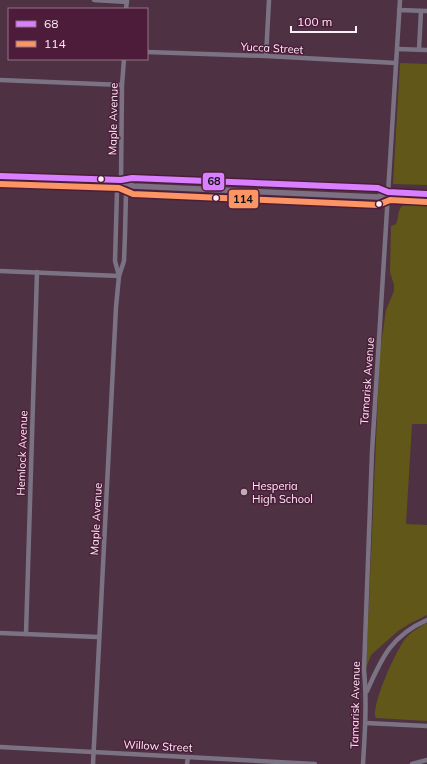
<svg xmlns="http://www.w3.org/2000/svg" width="427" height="764" viewBox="0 0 427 764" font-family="Mulish,sans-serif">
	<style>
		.green { fill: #605718 }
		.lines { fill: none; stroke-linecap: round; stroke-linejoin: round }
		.minor { stroke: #7b7384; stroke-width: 4.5 }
		.major { stroke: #7d7082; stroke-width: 5.5 }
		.bus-1-casing { stroke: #4e1c3b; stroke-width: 9 }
		.bus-2-casing { stroke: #4e1c3b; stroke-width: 9 }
		.bus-1 { stroke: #d880ff; stroke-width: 6 }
		.bus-2 { stroke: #fb9564; stroke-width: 6 }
		.bus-dot { fill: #fceef5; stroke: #4e1c3b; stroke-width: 1.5 }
		.poi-dot { fill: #bfacb7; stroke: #4e1c3b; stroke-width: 1.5 }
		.labels { text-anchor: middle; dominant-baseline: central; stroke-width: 3; stroke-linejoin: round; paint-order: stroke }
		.street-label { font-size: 11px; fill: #fceef5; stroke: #4e1c3b }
		.poi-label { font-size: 11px; fill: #fceef5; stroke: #4e1c3b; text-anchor: start }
		.line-badge { stroke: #4e1c3b; stroke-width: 1.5 }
		.pale-badge-label { font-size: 11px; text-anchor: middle; font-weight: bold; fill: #111 }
	</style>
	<rect width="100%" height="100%" fill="#4e3243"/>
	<g class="green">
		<path d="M400,63L427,64V185L393,184Z"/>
		<path d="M407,205H427V424H412L406,524L427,525V615L411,623L398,631L371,655L366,668L380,351L386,310L394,291V285L390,272L391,226L396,224C399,218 397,211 402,206Z"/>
		<path d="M427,623V721L376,718C370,707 397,648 406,638C412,631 420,627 427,623Z"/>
	</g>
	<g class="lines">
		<g class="minor">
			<path d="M94,0L127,2"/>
			<path d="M126,9L127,0"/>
			<path d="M399,10L427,11"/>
			<path d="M397,49L427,50"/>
			<path d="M419,50L421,11"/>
			<path d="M147,52L266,56L396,63"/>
			<path d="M266,56L269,0"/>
			<path d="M0,80L122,85"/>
			<path d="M0,271L119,276"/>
			<path d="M119,276L115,261L117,191L121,180L122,85L124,59"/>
			<path d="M0,633L98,637"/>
			<path d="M26,634L37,272"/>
			<path d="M367,691C382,657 392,635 427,620"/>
			<path d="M366,723L427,726"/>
			<path d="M0,747L315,764"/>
			<path d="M93,764L116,307L119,276L124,261L125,234L126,193L121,180"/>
			<path d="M187,764L188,757"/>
			<path d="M363,764C365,732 367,701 364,670L372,452L400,0"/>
			<path d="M412,764L427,760"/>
		</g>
		<g class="major">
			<path d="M0,176L121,180L132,178L378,188L388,192L427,194"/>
			<path d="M121,180L133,186L378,197L388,192"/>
		</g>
		<defs>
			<path id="bus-1" d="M0,176L121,180L132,178L378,188L388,192L427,194"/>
			<path id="bus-2" d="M0,184L119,188L133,194L378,205L390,200L427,202"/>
		</defs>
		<use href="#bus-1" class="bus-1-casing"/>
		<use href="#bus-2" class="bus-2-casing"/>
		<use href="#bus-1" class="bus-1"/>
		<use href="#bus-2" class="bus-2"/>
	</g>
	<g class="bus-dot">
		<circle cx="101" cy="179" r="3.5"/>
		<circle cx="216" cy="198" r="3.5"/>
		<circle cx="379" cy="204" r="3.5"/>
	</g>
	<circle class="poi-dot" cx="244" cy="492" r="4"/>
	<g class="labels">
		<g class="street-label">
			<text transform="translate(272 48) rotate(3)">Yucca Street</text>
			<text transform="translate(113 119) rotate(-89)">Maple Avenue</text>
			<text transform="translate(367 381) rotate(-86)">Tamarisk Avenue</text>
			<text transform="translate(22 453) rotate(-88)">Hemlock Avenue</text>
			<text transform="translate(96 519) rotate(-87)">Maple Avenue</text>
			<text transform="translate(355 705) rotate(-89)">Tamarisk Avenue</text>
			<text transform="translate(158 746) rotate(3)">Willow Street</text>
		</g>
		<g class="poi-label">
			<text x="252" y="486">Hesperia<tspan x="252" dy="13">High School</tspan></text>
		</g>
	</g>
	<g class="line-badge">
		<rect x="202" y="172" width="23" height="19" rx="4" fill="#d880ff"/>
		<rect x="228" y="189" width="31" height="20" rx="4" fill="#fb9564"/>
	</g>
	<g class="pale-badge-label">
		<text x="214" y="185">68</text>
		<text x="243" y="203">114</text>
	</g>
	<rect x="8" y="8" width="140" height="52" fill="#4e1c3b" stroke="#947085"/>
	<rect x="16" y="21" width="20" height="6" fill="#d880ff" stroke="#947085"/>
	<text x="44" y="28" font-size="12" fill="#fceef5">68</text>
	<rect x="16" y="41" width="20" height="6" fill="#fb9564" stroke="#947085"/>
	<text x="44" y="48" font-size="12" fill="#fceef5">114</text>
	<path d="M291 26v6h65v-6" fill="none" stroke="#fceef5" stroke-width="2"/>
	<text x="297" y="26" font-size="12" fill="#fceef5" stroke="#4e1c3b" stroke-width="3" paint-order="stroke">100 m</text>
</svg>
